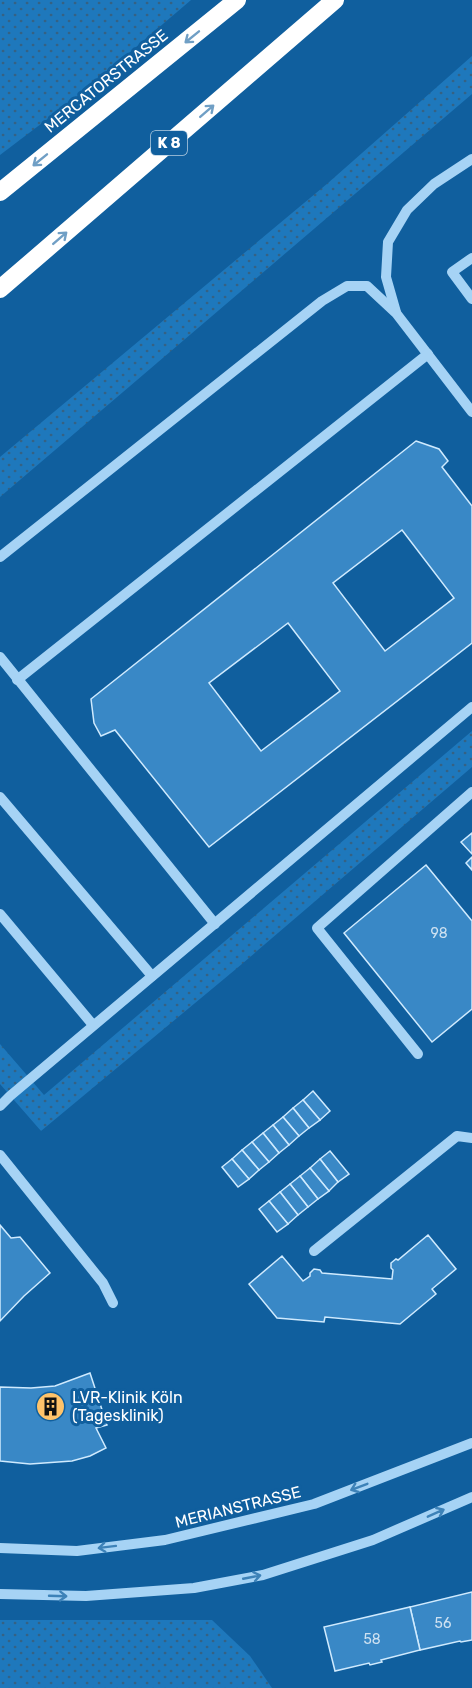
<svg xmlns="http://www.w3.org/2000/svg" width="472" height="1688" viewBox="0 0 472 1688" font-family="Rubik,sans-serif">
	<style>
		.grass { fill: url(#grass-dots) }
		.building { fill: #3988c6; stroke: #cfeafe; stroke-width: 1.5; fill-rule: evenodd }
		.lines { fill: none; stroke-linecap: round; stroke-linejoin: round }
		.minor { stroke: #a6d3f5; stroke-width: 10 }
		.highway { stroke: #fff; stroke-width: 18 }
		.oneway { stroke: #709fc5 }
		.oneway2 { stroke: #3d82b8 }
		.labels { text-anchor: middle; dominant-baseline: central; stroke-width: 6; stroke-linejoin: round; paint-order: stroke }
		.number-label { font-size: 14px; fill: #cee1f1 }
		.shield { fill: #105f9e; stroke: #b7cfe2; stroke-width: 1.5 }
		.shield-label { font-size: 15px; font-weight: bold; fill: #fff }
		.street-label { font-size: 16px; fill: #fff; stroke: #105f9e }
		.poi-label { font-size: 16px; fill: #fff; stroke: #105f9e; text-anchor: start }
	</style>
	<defs>
		<pattern id="grass-dots" width="8" height="8" patternUnits="userSpaceOnUse" patternTransform="scale(1.5)"><rect width="8" height="8" fill="#1e78bc"/><path d="M2 2h.1M6 6h.1" fill="none" stroke="#356284" stroke-width="1.8" stroke-linecap="round"/></pattern>
	</defs>
	<rect width="100%" height="100%" fill="#105f9e"/>
	<g class="grass">
		<path d="M0,0H191L87,89L0,155Z"/>
		<path d="M472,56V94L0,497V457L328,183Z"/>
		<path d="M472,731V767L236,969L41,1131L0,1084V1044L44,1095Z"/>
		<path d="M0,1620H212L250,1656L272,1688H0Z"/>
	</g>
	<g class="building">
		<path d="M416,441L439,449L448,461L442,467L472,506V643L209,847L115,730L101,736L94,723L91,699ZM402,530L454,598L385,651L333,583ZM288,623L340,691L261,751L209,683Z"/>
		<path d="M472,833V854L461,842Z"/>
		<path d="M472,857V870L466,863Z"/>
		<path d="M426,865L472,921V1009L432,1042L344,933Z"/>
		<path d="M313,1091L330,1111L320,1120L303,1100Z"/>
		<path d="M303,1100L320,1120L309,1128L293,1108Z"/>
		<path d="M293,1108L309,1128L299,1136L283,1117Z"/>
		<path d="M283,1117L299,1136L289,1145L273,1125Z"/>
		<path d="M273,1125L289,1145L279,1153L263,1133Z"/>
		<path d="M263,1133L279,1153L269,1162L252,1142Z"/>
		<path d="M252,1142L269,1162L259,1170L242,1150Z"/>
		<path d="M242,1150L259,1170L249,1179L232,1159Z"/>
		<path d="M330,1151L349,1174L338,1182L320,1159Z"/>
		<path d="M232,1159L249,1179L238,1187L222,1167Z"/>
		<path d="M320,1159L338,1182L329,1191L310,1168Z"/>
		<path d="M310,1168L329,1191L318,1199L300,1176Z"/>
		<path d="M300,1176L318,1199L308,1207L290,1184Z"/>
		<path d="M290,1184L308,1207L298,1215L280,1192Z"/>
		<path d="M280,1192L298,1215L288,1224L269,1201Z"/>
		<path d="M269,1201L288,1224L277,1232L259,1209Z"/>
		<path d="M0,1225L11,1238L20,1237L50,1273L24,1296L0,1321Z"/>
		<path d="M428,1235L456,1269L432,1289L436,1294L400,1324L325,1317L324,1322L277,1318L249,1284L282,1256L303,1281L310,1276V1273L314,1269L320,1270L322,1273L392,1279L393,1270L391,1268V1263L396,1259L398,1260Z"/>
		<path d="M90,1373L107,1425L96,1428L106,1448L90,1456L72,1461L30,1464L0,1461V1387L31,1388L55,1386Z"/>
		<path d="M472,1592V1640L461,1642L460,1641L420,1650L410,1607Z"/>
		<path d="M410,1607L420,1650L381,1660L382,1662L370,1665L369,1663L335,1671L324,1627Z"/>
	</g>
	<g class="lines">
		<g class="minor">
			<path d="M472,258L452,272L472,299"/>
			<path d="M396,312L386,277L388,242L407,210L434,184L472,159"/>
			<path d="M0,557L322,301L347,286H367L396,313L472,412"/>
			<path d="M0,657L215,924"/>
			<path d="M17,680L428,354"/>
			<path d="M0,797L152,976"/>
			<path d="M0,914L93,1025"/>
			<path d="M418,1054L317,928L472,792"/>
			<path d="M0,1106L10,1096L472,707"/>
			<path d="M0,1155L103,1283L113,1303"/>
			<path d="M314,1251L457,1136L472,1138"/>
			<path d="M0,1548L77,1551L165,1540L314,1504L472,1443"/>
			<path d="M0,1594L86,1596L194,1588L263,1575L373,1540L472,1497"/>
		</g>
		<g class="highway">
			<path d="M0,192L237,0"/>
			<path d="M0,289L335,0"/>
		</g>
	</g>
	<defs><path id="oneway-shaft" d="M-6 0H5M1.5-3L5.5 0L1.5 3" fill="none" stroke-width="1.6" stroke-linecap="round" stroke-linejoin="round" transform="scale(1.5)"/></defs>
	<g class="oneway">
		<use href="#oneway-shaft" transform="translate(192 37) rotate(141)"/>
		<use href="#oneway-shaft" transform="translate(207 111) rotate(-41)"/>
		<use href="#oneway-shaft" transform="translate(40 160) rotate(141)"/>
		<use href="#oneway-shaft" transform="translate(60 238) rotate(-41)"/>
	</g>
	<g class="oneway2">
		<use href="#oneway-shaft" transform="translate(359 1487) rotate(159)"/>
		<use href="#oneway-shaft" transform="translate(436 1513) rotate(-24)"/>
		<use href="#oneway-shaft" transform="translate(107 1547) rotate(173)"/>
		<use href="#oneway-shaft" transform="translate(252 1577) rotate(-11)"/>
		<use href="#oneway-shaft" transform="translate(58 1596) rotate(2)"/>
	</g>
	<defs>
		<symbol id="building-disc" viewBox="-11 -11 22 22"><circle r="9.5" fill="#ffc36a" stroke="#105f9e"/><path d="M-4-6H4V6H1V3H-1V6H-4ZM-2.5-4.3h1.7v1.8h-1.7ZM.8-4.3h1.7v1.8H.8ZM-2.5-1h1.7V.8h-1.7ZM.8-1h1.7V.8H.8Z" fill="#111"/></symbol>
	</defs>
	<g fill-rule="evenodd">
		<use href="#building-disc" x="34" y="1390" width="33" height="33"/>
	</g>
	<g class="labels">
		<g class="number-label">
			<text x="439" y="933">98</text>
			<text x="443" y="1623">56</text>
			<text x="372" y="1639">58</text>
		</g>
		<rect class="shield" x="151" y="131" width="36" height="24" rx="4.5"/>
		<g class="shield-label">
			<text x="169" y="143">K 8</text>
		</g>
		<g class="street-label">
			<text transform="translate(106 81) rotate(-39)">MERCATORSTRASSE</text>
			<text transform="translate(238 1507) rotate(-14)">MERIANSTRASSE</text>
		</g>
		<g class="poi-label">
			<text x="72" y="1397">LVR-Klinik Köln<tspan x="72" dy="18">(Tagesklinik)</tspan></text>
		</g>
	</g>
</svg>
